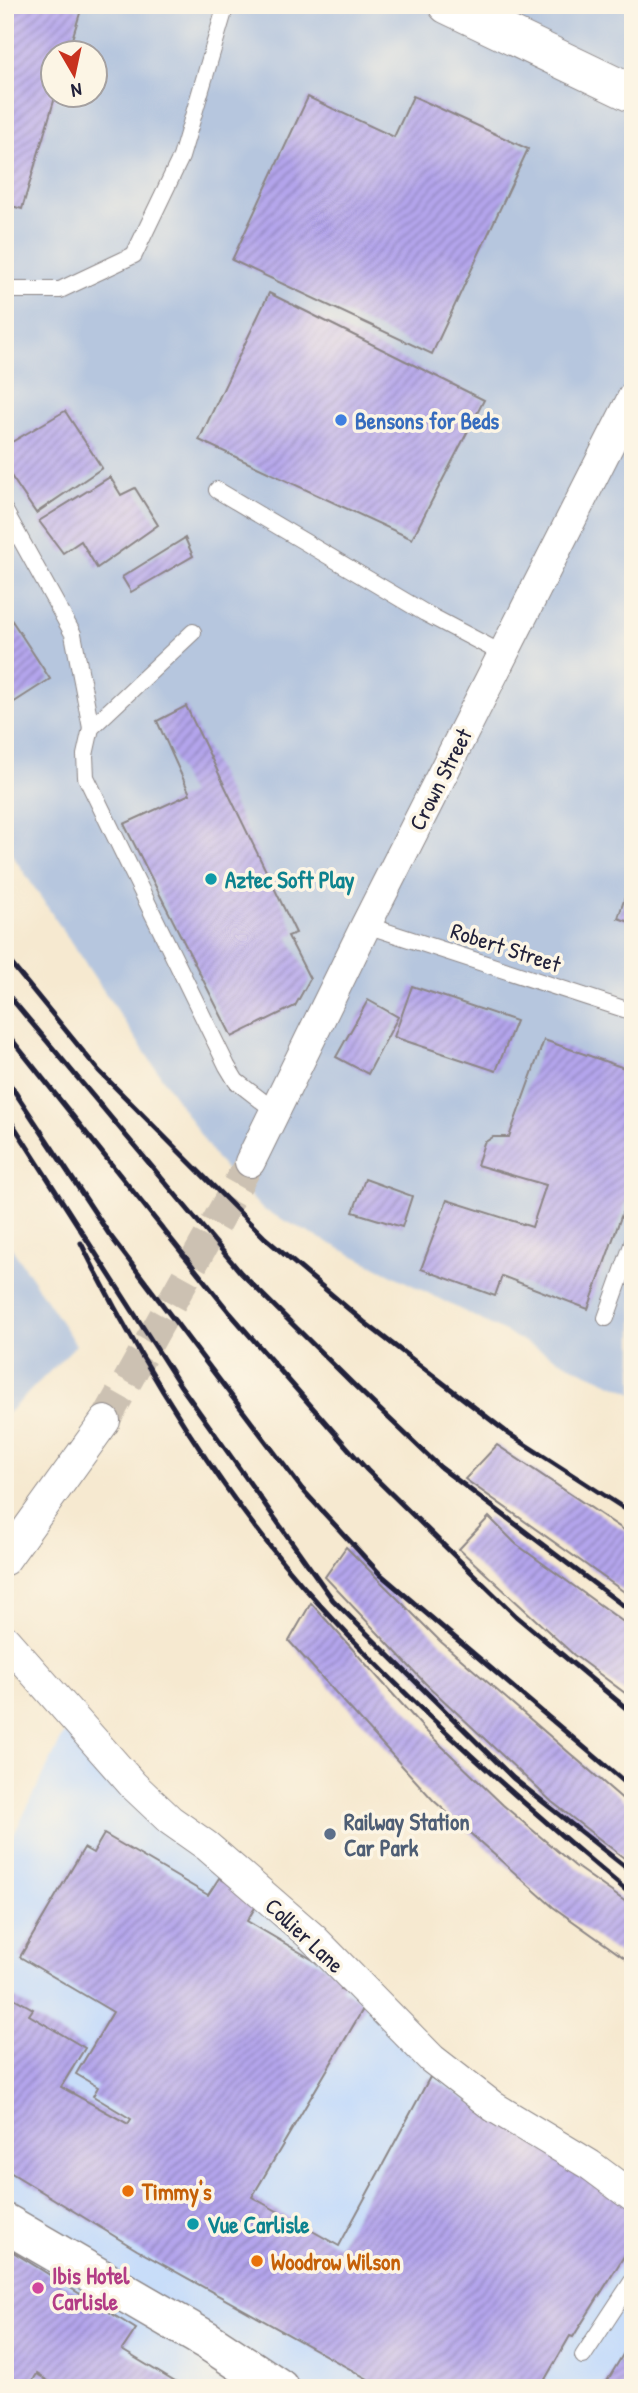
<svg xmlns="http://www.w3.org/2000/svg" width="638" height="2393" viewBox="0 0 638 2393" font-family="'Patrick Hand',sans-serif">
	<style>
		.built { fill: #c8ddf9 }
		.industrial { fill: #b6c6de; fill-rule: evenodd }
		.building { fill: url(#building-hatch) }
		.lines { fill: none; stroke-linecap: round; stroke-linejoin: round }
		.minor-tunnel { stroke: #ccc1b2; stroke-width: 30; stroke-dasharray: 30 15; stroke-linecap: butt }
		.service-casing { stroke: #8c8686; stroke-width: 18 }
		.minor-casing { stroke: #8c8686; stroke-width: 32 }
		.tertiary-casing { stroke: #8c8686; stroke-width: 39 }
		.primary-casing { stroke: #8c8686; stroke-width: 41 }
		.service { stroke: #fff; stroke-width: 16 }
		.minor { stroke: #fff; stroke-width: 30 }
		.tertiary { stroke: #fff; stroke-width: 37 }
		.primary { stroke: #fff; stroke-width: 38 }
		.rail { stroke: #22223b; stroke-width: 5 }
		.shop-dot { fill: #3f7fe0; stroke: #fcf5e5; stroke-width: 2.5 }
		.culture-dot { fill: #0f9aa8; stroke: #fcf5e5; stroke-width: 2.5 }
		.service-dot { fill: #5c6f8a; stroke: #fcf5e5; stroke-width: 2.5 }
		.food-dot { fill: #e8710a; stroke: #fcf5e5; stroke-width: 2.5 }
		.hotel-dot { fill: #d1479c; stroke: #fcf5e5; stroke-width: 2.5 }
		.labels { text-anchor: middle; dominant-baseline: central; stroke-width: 7; stroke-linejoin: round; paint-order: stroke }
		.shop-label { font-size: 23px; font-weight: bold; fill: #366cbe; stroke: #fcf5e5; text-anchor: start }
		.street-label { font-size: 23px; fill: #22223b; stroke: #fcf5e5 }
		.culture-label { font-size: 23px; font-weight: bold; fill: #0d838f; stroke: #fcf5e5; text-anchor: start }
		.service-label { font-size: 23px; font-weight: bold; fill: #4e5e75; stroke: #fcf5e5; text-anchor: start }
		.food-label { font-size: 23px; font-weight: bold; fill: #c56008; stroke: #fcf5e5; text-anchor: start }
		.hotel-label { font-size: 23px; font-weight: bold; fill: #b23c85; stroke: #fcf5e5; text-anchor: start }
	</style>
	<defs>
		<pattern id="building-hatch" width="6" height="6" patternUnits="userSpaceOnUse" patternTransform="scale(1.75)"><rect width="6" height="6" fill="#b4a5ec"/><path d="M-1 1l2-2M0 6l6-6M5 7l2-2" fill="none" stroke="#9286c0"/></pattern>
	</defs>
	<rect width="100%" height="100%" fill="#fcf5e5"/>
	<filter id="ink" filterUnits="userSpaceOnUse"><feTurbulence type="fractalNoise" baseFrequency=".0143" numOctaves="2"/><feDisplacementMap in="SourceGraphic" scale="14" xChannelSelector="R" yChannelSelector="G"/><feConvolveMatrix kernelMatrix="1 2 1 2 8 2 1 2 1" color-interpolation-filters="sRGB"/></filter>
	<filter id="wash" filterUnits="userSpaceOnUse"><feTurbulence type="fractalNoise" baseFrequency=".00686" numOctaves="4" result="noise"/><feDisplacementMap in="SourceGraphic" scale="28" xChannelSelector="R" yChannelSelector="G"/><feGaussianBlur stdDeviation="1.57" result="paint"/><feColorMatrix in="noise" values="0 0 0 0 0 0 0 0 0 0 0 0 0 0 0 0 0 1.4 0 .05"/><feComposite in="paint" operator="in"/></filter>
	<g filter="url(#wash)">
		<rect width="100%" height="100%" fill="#f6e9d0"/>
		<path class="built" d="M69,1724L633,2221V2388H5V1852Z"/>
		<g class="industrial">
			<path d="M5,5H633V1393L574,1367L262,1209L218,1161L5,844ZM52,52H94V94H52Z"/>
			<path d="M5,1238L76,1345L5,1416Z"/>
		</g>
		<g id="blocks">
			<g class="building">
				<path d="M5,5H64L81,10L68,52H52V94H56L22,209L5,204Z"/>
				<path d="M413,96L528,149L432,354L232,260L308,97L394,137Z"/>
				<path d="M269,293L484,400L412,539L199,440Z"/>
				<path d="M65,411L102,468L36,513L5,467V446Z"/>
				<path d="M110,477L121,495L135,488L158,525L97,568L81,541L63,553L39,521Z"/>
				<path d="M185,538L193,556L131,592L122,577Z"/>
				<path d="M5,610L50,679L5,708Z"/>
				<path d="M186,706L296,933L288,936L310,979L295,1006L232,1037L124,824L190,794L157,721Z"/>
				<path d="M632,877H633V923L618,918Z"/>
				<path d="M412,986L516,1021L496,1071L394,1037Z"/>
				<path d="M368,1000L398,1017L368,1074L336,1057Z"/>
				<path d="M544,1040L633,1071V1183L588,1309L502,1276L495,1296L421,1269L447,1200L532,1227L546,1185L477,1165L484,1143L493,1137H509Z"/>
				<path d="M365,1179L412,1196L402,1227L353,1212Z"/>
				<path d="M497,1445L633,1536V1598L465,1479Z"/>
				<path d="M489,1517L516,1544L633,1629V1699L574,1655L459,1549Z"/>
				<path d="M346,1547L440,1641L633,1808V1865L552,1802L425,1683L325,1577Z"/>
				<path d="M311,1603L426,1731L503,1805L575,1866L633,1907V1964L553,1907L433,1800L289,1641Z"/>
				<path d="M104,1834L208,1895L219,1878L259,1901L247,1921L347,1980L341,1989L366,2004L252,2197L339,2246L430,2077L633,2206V2242L573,2337L570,2336L540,2388H384L137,2250L5,2169V1993L33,2009L29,2015L85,2048L61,2087L128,2124L131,2119L93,2096L98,2087L76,2074L113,2012L20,1957L84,1848L93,1853Z"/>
				<path d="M5,2247L136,2329L122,2350L185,2388H59L37,2374L28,2388H5Z"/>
				<path d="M625,2351L633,2355V2388H603Z"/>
			</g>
		</g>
	</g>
	<g filter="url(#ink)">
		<use href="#blocks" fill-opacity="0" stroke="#8c8686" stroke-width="2"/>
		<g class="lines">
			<path class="minor-tunnel" d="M105,1421L250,1162"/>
			<defs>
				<g id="service">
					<path d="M5,290H60L134,255L181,157L226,5"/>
					<path d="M217,490L425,613L503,654"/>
					<path d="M5,511L73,634L91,728"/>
					<path d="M193,632L91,728L85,755L86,777L227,1066L236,1081L275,1111"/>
					<path d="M366,925L633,1012"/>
					<path d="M606,1318L633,1242"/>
					<path d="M583,2356L633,2280"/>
				</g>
				<g id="minor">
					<path d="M250,1162L366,925L633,397"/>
					<path d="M5,1560L105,1421"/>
					<path d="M5,1640L133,1785L170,1820L207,1846L312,1937L432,2059L494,2107L590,2165L633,2197"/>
				</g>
				<path id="tertiary" d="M447,5L633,94"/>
				<path id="primary" d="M5,2223L208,2341L279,2388"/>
			</defs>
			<use href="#service" class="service-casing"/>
			<use href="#minor" class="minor-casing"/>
			<use href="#tertiary" class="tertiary-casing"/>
			<use href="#primary" class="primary-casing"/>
			<use href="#service" class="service"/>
			<use href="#minor" class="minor"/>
			<use href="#tertiary" class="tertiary"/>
			<use href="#primary" class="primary"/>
			<g class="rail">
				<path d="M5,956L99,1071L265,1238L364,1322L509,1434L633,1514"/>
				<path d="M5,991L241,1273L352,1383L440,1467L633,1613"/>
				<path d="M5,1031L230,1313L367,1470L516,1616L633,1714"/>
				<path d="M5,1077L109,1234L302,1489L380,1574L633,1789"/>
				<path d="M5,1112L180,1385L333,1600L513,1778L633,1873"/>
				<path d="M81,1243C142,1365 227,1504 319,1604C416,1710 523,1804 633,1896"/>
			</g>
		</g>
	</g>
	<circle class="shop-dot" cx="341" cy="420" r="7"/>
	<g class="culture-dot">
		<circle cx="211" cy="879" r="7"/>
		<circle cx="193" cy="2224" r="7"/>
	</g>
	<circle class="service-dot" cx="330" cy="1834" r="7"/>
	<g class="food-dot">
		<circle cx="128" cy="2191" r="7"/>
		<circle cx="257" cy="2261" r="7"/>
	</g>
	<circle class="hotel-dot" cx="38" cy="2288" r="7"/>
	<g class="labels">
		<g class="shop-label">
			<text x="355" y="420">Bensons for Beds</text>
		</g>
		<g class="street-label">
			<text transform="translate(440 779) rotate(-63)">Crown Street</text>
			<text transform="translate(506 947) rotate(18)">Robert Street</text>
			<text transform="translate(305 1935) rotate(43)">Collier Lane</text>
		</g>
		<g class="culture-label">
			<text x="225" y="879">Aztec Soft Play</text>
			<text x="207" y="2224">Vue Carlisle</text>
		</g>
		<g class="service-label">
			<text x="344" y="1821">Railway Station<tspan x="344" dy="26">Car Park</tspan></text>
		</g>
		<g class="food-label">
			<text x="142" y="2191">Timmy's</text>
			<text x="271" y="2261">Woodrow Wilson</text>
		</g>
		<g class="hotel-label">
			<text x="52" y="2275">Ibis Hotel<tspan x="52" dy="26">Carlisle</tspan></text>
		</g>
	</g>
	<rect width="638" height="2393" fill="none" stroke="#fcf5e5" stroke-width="28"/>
	<g transform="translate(74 74) rotate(171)"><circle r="33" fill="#fcf5e5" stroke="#a5a1a1" stroke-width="2"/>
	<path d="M0-5L12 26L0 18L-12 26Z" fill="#c8321e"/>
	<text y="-10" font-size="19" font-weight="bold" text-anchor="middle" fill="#22223b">N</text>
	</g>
</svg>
